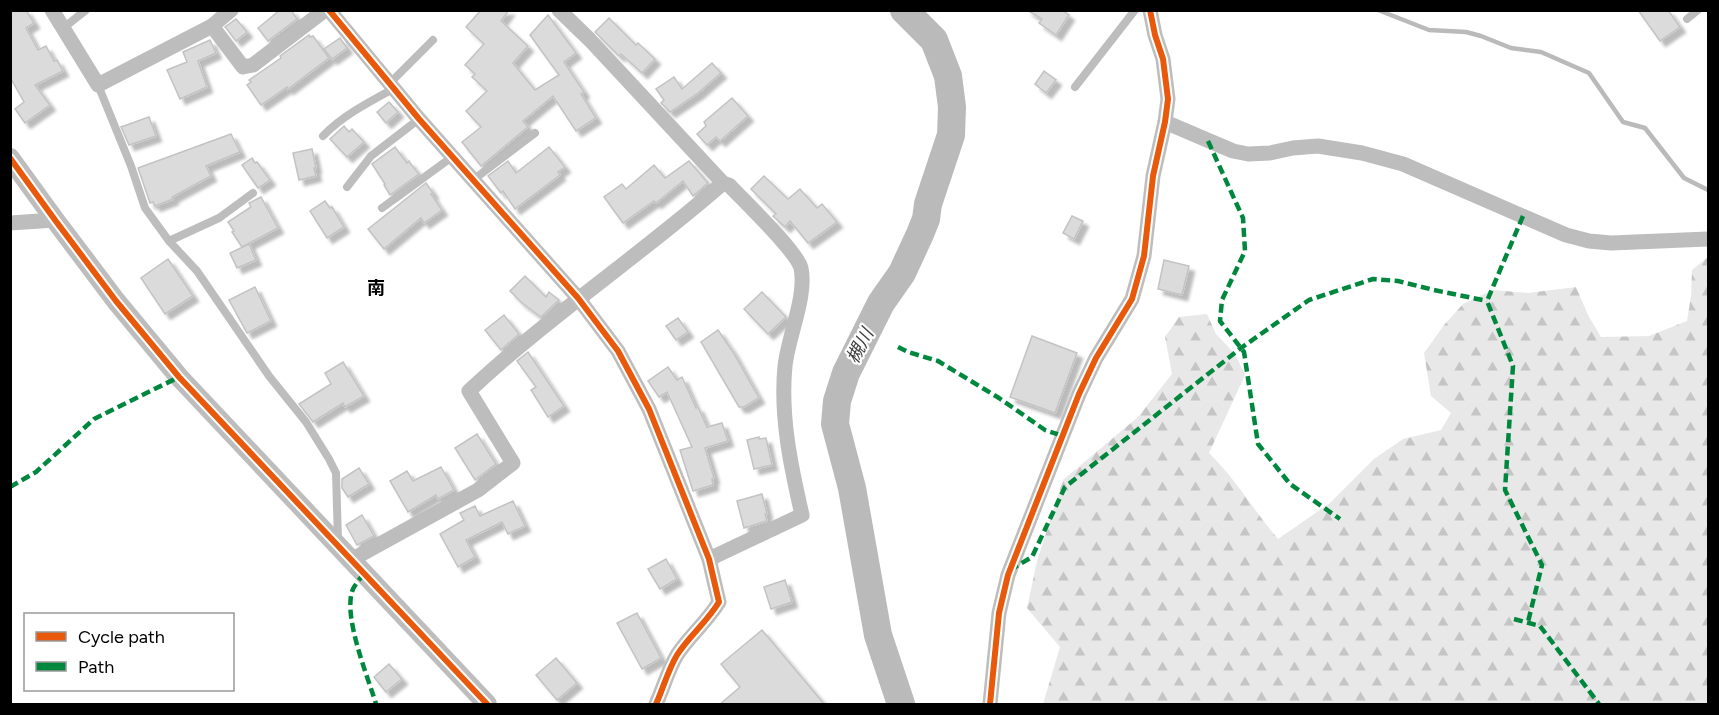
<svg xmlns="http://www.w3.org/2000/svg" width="1719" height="715" viewBox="0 0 1719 715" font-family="Figtree,'Noto Sans JP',sans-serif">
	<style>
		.forest { fill: url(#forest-firs) }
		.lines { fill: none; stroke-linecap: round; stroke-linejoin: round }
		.stream { stroke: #bababa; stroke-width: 4.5 }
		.river { stroke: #bababa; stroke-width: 28 }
		.building { fill: #dbdbdb; stroke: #c3c3c3; stroke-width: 1.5; filter: url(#shadow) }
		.service { stroke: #bdbdbd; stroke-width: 8 }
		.minor { stroke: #bdbdbd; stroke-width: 15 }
		.tertiary { stroke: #bdbdbd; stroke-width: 20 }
		.quiet { stroke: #00873e; stroke-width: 4.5; stroke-dasharray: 9 4.5; stroke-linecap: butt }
		.cycleway-casing { stroke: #fff; stroke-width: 10 }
		.cycleway { stroke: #e8590c; stroke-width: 6 }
		.labels { text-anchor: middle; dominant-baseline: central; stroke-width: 4.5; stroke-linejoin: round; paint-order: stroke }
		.neighbourhood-label { font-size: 18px; font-weight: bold; fill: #000; stroke: #fff }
		.water-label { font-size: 18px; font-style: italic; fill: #3d3d3d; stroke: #fff }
	</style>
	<defs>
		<pattern id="forest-firs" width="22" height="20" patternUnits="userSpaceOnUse" patternTransform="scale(1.5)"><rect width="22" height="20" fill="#e8e8e8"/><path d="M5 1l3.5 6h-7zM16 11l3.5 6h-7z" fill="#c5c5c5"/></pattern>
		<filter id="shadow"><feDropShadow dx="5.5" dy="5.5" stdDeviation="1.5" flood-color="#0004"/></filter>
	</defs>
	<rect width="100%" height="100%" fill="#fff"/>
	<path class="forest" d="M1708,257V704H1043L1060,647L1027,608L1037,561L1063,480L1138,417L1172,374L1165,337L1179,317L1207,314L1216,334L1235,354L1245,375L1209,453C1235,478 1254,511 1278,539L1330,503L1374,459L1403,439L1441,430L1451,413L1431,396L1424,353L1444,325L1463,304L1492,290L1528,293L1576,287L1588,315L1601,337L1649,336L1687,321L1691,296L1692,270Z"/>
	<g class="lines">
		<path class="stream" d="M1378,10L1429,30L1466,32L1481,36L1511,48L1541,52L1589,73L1623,122L1645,128L1684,178L1708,190"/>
		<path class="river" d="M901,704L878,635L852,488L835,424L837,401L846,373L881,303L902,273L920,234L926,219L928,204L951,135L952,107L948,76L934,40L904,10"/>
	</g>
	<g class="building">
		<path d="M10,10H26L34,23L26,28L38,50L46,46L54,61L57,60L63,71L35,85L50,105L25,123L15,109L24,102L10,77Z"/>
		<path d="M280,10H291L297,19L268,41L258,28Z"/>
		<path d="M481,10H509L501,21L528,46L513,63L535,90L559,75L530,35L548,15L576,53L564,62L584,92L581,94L596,118L576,131L553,96L523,121L528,127L481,166L462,142L481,127L466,111L487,91L472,77L475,74L465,65L484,44L466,27Z"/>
		<path d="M1027,10H1062L1069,15L1056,35L1039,23L1042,19Z"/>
		<path d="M1638,10H1668L1680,27L1660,41Z"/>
		<path d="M609,18L636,45L638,43L655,59L642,73L621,54L619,56L595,32Z"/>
		<path d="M236,19L247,32L236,41L225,27Z"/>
		<path d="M309,35L310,37L313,36L329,58L288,89L287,87L261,105L247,85L251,82L249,80L281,58L280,56Z"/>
		<path d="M340,38L347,48L332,59L324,49Z"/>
		<path d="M210,40L216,53L198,61L207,87L180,99L167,70L187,62L183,52Z"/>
		<path d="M712,63L721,73L698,93L670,112L661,103L664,100L656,89L674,77L682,89Z"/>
		<path d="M1044,71L1056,80L1046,93L1035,84Z"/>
		<path d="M732,98L748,116L720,141L716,137L707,145L697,134L706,126L704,122Z"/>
		<path d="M389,102L398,112L386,123L377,112Z"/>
		<path d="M149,117L156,136L129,145L121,127Z"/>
		<path d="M344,126L349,132L352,129L364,142L347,157L330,139Z"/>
		<path d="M231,134L240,152L206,166L211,176L172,197L173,199L155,206L153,202L150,203L138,168Z"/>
		<path d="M395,147L407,163L409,161L410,163L419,174L390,195L384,185L385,184L372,164Z"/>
		<path d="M549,147L565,167L558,172L560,175L515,209L503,191L501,193L488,176L508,161L516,173Z"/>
		<path d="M312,149L316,168H314L316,176L299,180L293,153Z"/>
		<path d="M252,158L255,163L257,162L270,180L258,188L242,165Z"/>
		<path d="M689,161L708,183L693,196L683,181L656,203L654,201L623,223L604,197L622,184L626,189L654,165L665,178Z"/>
		<path d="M764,176L788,199L800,189L817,208L822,204L837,222L808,243L790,221L785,227L773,216L776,214L751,189Z"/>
		<path d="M426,183L433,193L431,194L442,210L424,223L421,218L384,249L368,229Z"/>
		<path d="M261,197L278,228L242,247L232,232L234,231L228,222L251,207L249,203Z"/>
		<path d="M325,201L330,208L332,207L344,227L327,238L310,211Z"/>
		<path d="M1072,216L1083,221L1074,239L1063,233Z"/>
		<path d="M249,244L256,260L237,268L230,253Z"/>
		<path d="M168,259L193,296L165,314L141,278Z"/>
		<path d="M1164,260L1189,266L1182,295L1158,289Z"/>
		<path d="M525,276L546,297L549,292L559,300L541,317L522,303L510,291Z"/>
		<path d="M255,287L271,321L247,333L229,300Z"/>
		<path d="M762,292L786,317L768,334L744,309Z"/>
		<path d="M504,315L519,334L501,350L485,330Z"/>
		<path d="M678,318L688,332L676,340L666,326Z"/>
		<path d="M718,330L733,352L759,398L744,407H739L701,342Z"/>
		<path d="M1032,336L1077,353L1055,413L1010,397Z"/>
		<path d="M528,352L564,406L548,417L531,390L536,387L517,361Z"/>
		<path d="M343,362L364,396L345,407L343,403L313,422L299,404L331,384L325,373Z"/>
		<path d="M668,367L677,380L682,377L696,408L698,407L707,427L722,423L728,441L705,448L714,478L712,479L713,485L693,491L680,450L692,447L667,392L659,397L648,381Z"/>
		<path d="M477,434L496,464L475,480L455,448Z"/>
		<path d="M759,437V439L766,438L772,465L754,469L747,440Z"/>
		<path d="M441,467L454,490L438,499L436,495L408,512L390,481L407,471L413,481Z"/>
		<path d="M359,468L369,484L348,497L342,488V479Z"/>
		<path d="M762,494L767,514H765L767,521L744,528L737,501Z"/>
		<path d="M513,501L525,526L508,534L502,522L466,540L475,557L458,567L440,534L464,520L460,513L475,506L480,516Z"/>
		<path d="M362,515L374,536L357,545L346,525Z"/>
		<path d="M666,559L677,579L660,589L648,569Z"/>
		<path d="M785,580L792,602L771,609L764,587Z"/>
		<path d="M637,613L661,658L642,669L617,623Z"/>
		<path d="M762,630L825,705H719L740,687L721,664Z"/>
		<path d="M556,658L577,683L557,700L536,675Z"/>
		<path d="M389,664L402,679L386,692L374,677Z"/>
	</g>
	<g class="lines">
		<g class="service">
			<path d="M1687,19L1698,10"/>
			<path d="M62,29L86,10"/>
			<path d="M389,84L433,40"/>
			<path d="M98,85L131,166L145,208L169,241L197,271L269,376L306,422L329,459L336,473L338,540"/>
			<path d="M1075,87L1135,10"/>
			<path d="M323,136C342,116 369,102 393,89"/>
			<path d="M473,180L535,133"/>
			<path d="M347,187L371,156L419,119"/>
			<path d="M382,208L452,157"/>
			<path d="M169,241L219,218L253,193"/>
		</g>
		<g class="minor">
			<path d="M52,10L98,85L212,26L231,10"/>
			<path d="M329,10L419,119L578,298L618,351L649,409L709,559L719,602C707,622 689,636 677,655C668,670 663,689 656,704"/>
			<path d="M559,10L590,40L723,183L729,185C744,201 796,250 801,268C807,296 788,337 785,366C780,416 791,467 802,515L709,559"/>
			<path d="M212,26L243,67L253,65L325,10"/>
			<path d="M1165,122L1233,151L1248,154L1270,153L1293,148L1318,146L1362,153L1403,164L1566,235L1589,241L1611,243L1708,239"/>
			<path d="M10,223L55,220"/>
			<path d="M351,560L478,490L513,463L469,391C549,316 641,255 723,183"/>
			<path d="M990,704L999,613L1008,575L1079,394L1096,358L1132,299L1144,256L1153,176L1165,122L1168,99L1163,59L1155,35L1150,10"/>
		</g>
		<path class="tertiary" d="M10,158L55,220L116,301L179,377L487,704"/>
		<g class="quiet">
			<path d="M1208,141L1243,218L1245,251L1222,300L1220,321L1244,352L1258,444L1290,484L1340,519"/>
			<path d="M1523,216L1487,301L1513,366L1505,490L1542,565L1528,622"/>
			<path d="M898,347L908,352L938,361L999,398L1045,430L1063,436"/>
			<path d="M10,487L36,472L94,419L179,377"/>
			<path d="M1010,570L1032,557L1065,487L1241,348L1309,300L1373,279L1398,281L1434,290L1487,301"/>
			<path d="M364,573C361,578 356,583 353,589C342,615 368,677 376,704"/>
			<path d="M1514,619L1540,626L1599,704"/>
		</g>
		<defs>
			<g id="cycleway">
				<path d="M329,10L419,119L578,298L618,351L649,409L709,559L719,602C707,622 689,636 677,655C668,670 663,689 656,704"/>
				<path d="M10,158L55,220L116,301L179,377L487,704"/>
				<path d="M990,704L999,613L1008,575L1079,394L1096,358L1132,299L1144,256L1153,176L1165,122L1168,99L1163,59L1155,35L1150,10"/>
			</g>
		</defs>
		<use href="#cycleway" class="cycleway-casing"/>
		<use href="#cycleway" class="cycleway"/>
	</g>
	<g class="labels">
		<g class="neighbourhood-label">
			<text x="376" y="288">南</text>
		</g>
		<g class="water-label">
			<text transform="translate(860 346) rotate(-62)">槻川</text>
		</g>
	</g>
	<rect width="1719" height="715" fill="none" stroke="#000000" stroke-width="24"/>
	<rect x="24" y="613" width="210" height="78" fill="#ffffff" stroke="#999999" stroke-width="1.5"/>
	<rect x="36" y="632" width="30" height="9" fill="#e8590c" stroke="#999999" stroke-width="1.5"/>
	<text x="78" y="643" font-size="18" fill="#000000">Cycle path</text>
	<rect x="36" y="662" width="30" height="9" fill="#00873e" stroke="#999999" stroke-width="1.5"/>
	<text x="78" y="673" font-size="18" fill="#000000">Path</text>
</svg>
